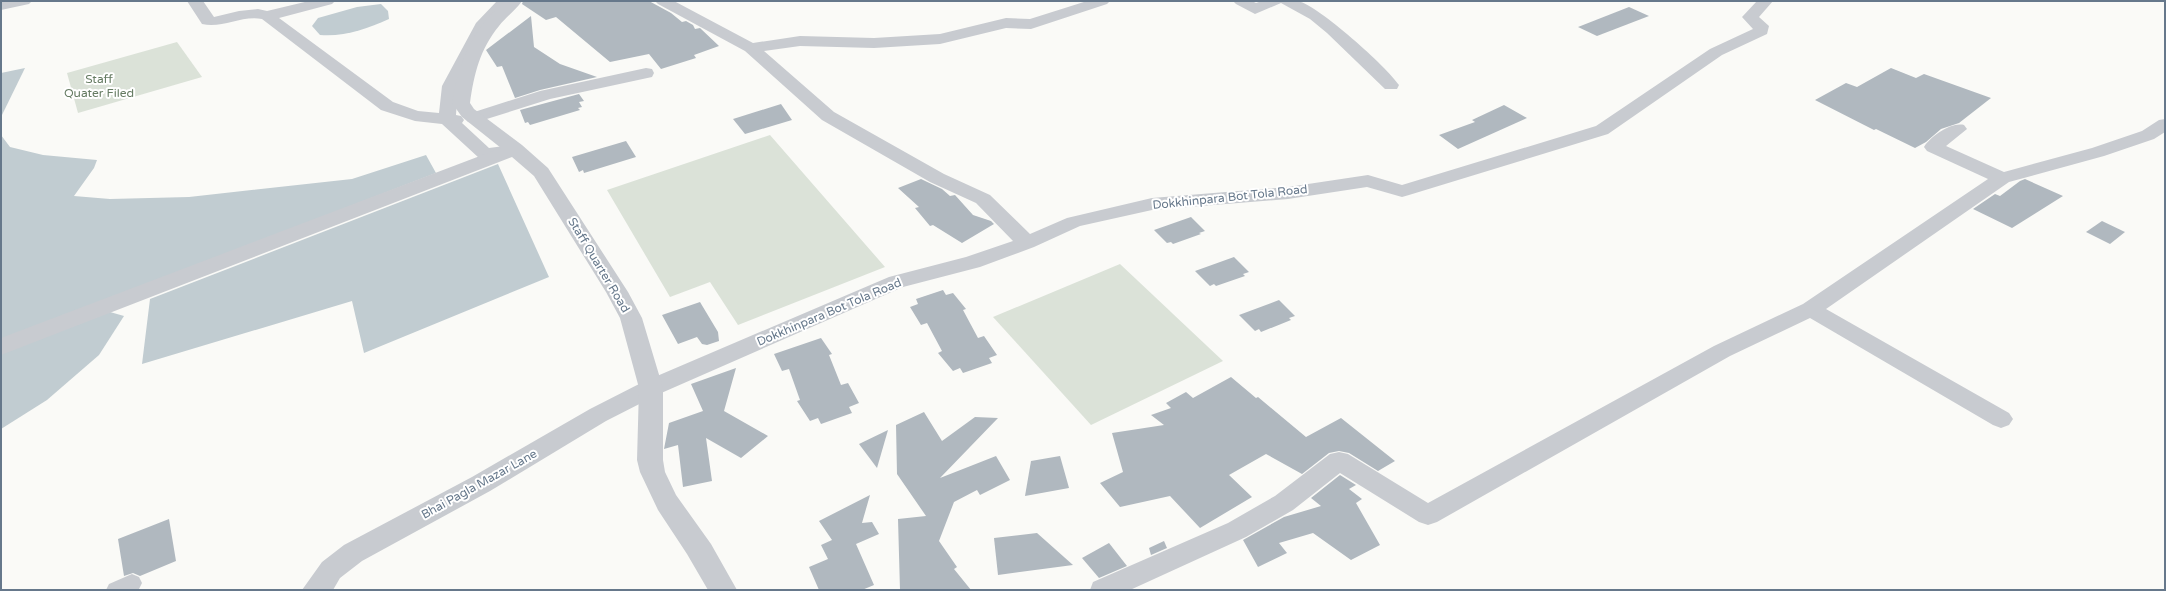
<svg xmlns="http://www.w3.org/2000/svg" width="2166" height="591" viewBox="0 0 2166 591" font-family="'Varela Round',sans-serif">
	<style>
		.green { fill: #dbe2d8 }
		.water { fill: #c1ccd1 }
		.building { fill: #b0b8bf }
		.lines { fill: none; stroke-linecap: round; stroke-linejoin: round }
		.pedestrian { fill: #c8cbd0; fill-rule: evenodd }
		.minor { fill: #c8cbd0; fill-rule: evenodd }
		.tertiary { fill: #c8cbd0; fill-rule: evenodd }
		.labels { text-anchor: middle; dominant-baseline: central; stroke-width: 4; stroke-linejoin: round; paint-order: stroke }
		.park-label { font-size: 12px; fill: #657b62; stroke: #fff }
		.street-label { font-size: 12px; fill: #66788b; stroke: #fff }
	</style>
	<rect width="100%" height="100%" fill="#fafaf7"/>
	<g class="green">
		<path d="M177,42L202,77L78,113L67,73Z"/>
		<path d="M770,135L885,267L738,325L710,282L670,297L607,190Z"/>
		<path d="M1120,264L1223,361L1091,425L993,317Z"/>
	</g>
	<g class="water">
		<path d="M381,4L388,11L389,19C367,29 344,37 320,35L312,26L318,18L357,7Z"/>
		<path d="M25,68L1,117V73Z"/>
		<path d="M1,135L10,147L43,155L97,160L94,168L74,196L110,199L189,197L352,179L426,155L436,173L1,341Z"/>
		<path d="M498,164L549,277L364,353L352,301L142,364L150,299Z"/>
		<path d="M110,312L124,316L99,355L47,400L1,429V354Z"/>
	</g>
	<g class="building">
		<path d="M523,1H649L671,13L682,22L686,21L693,25L695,29L700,28L719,46L694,55L696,58L661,69L649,54L610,62L556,17L546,20L522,4Z"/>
		<path d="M1629,7L1649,16L1597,36L1578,27Z"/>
		<path d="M531,16L534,47L560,64L597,77L540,90L515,98L502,66L497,67L486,50Z"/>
		<path d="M1891,68L1916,78L1924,74L1991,98L1959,123L1941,129L1926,142L1915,148L1876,129L1874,130L1815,100L1846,83L1857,87Z"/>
		<path d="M579,94L584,101L579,102L582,107L578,108L580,110L530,125L528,122L525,123L520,110Z"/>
		<path d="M781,104L792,120L745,134L733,119Z"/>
		<path d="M1504,105L1527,118L1458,149L1439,135L1475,122L1472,120Z"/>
		<path d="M626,141L636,157L584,173L583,170L579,172L572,157Z"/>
		<path d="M921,179L942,189L950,196L955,195L973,215L991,221L994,224L962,243L933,225L930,226L915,208L919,207L898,188Z"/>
		<path d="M2025,179L2063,196L2012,228L1973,209L1995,194L2000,196L2020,181Z"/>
		<path d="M1191,217L1205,231L1199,233L1201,234L1173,244L1171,242L1167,243L1154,230Z"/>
		<path d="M2102,221L2125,232L2110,244L2086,232Z"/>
		<path d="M1234,257L1249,272L1243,274L1245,276L1216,286L1214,284L1210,286L1195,271Z"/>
		<path d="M943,290L946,295L953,293L966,309L963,310L978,338L984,336L997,355L989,358L992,363L963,373L960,368L953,371L938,353L942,351L927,323L921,325L910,307L918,304L916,299Z"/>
		<path d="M1279,300L1295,316L1289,318L1291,320L1261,332L1259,329L1255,331L1239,315Z"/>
		<path d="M700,302L718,332L719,341L707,345L702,344L697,337L678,344L662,315Z"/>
		<path d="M821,338L832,354L829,355L841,385L848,383L859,403L849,407L852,413L821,424L818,418L810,421L797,401L800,400L789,369L782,371L774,354Z"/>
		<path d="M736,368L724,411L768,436L741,458L706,438L712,481L683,487L678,445L664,449L669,423L703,411L691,384Z"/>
		<path d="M1231,377L1256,398L1258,397L1306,437L1341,418L1395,461L1378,471L1349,453L1339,451L1329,453L1302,474L1266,454L1229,475L1252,497L1200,528L1170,496L1120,507L1100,483L1123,472L1112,433L1164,425L1151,415L1171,408L1166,403L1186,392L1193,398Z"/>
		<path d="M924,412L942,441L975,417L998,418L940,478L996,456L1010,480L980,495L977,490L954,502L939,541L957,567L954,569L971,590H900L898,519L926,516L897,474L896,425Z"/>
		<path d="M888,430L877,468L859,444Z"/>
		<path d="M1060,456L1069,488L1025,496L1031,461Z"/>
		<path d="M1340,475L1356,485L1349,489L1362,499L1356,503L1380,545L1351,560L1313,533L1279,543L1287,553L1258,567L1243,540L1284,517L1321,506L1311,498Z"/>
		<path d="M870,495L862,523L872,522L879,534L856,544L874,585L862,590H819L809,567L828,559L821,545L832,540L819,521Z"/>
		<path d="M169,519L176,561L140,576L133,573L124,576L118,539Z"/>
		<path d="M1037,533L1073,565L998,575L994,538Z"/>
		<path d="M1164,541L1167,548L1151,555L1149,548Z"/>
		<path d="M1109,543L1127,566L1099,578L1082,558Z"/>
	</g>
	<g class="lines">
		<path class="pedestrian" d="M132,574L139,577L142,583L139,589L106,590L109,584Z"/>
		<g class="minor">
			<path d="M1,1H32L29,4L1,10Z"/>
			<path d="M187,1H203L214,17L239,11L258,9L267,11L309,1H335L332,4L279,18L393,102L418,111L439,113L442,86L476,23L497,1H513L491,25L458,86L456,115L461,116L464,120L462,123L489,148L512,145L518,146L521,150L518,154C506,157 491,161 479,158L442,124L415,121L381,110L262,19C241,15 222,29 202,24Z"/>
			<path d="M655,1H674L753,43L800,36L874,38L940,34L1006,18L1030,19L1087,1H1110L1107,4L1031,29L1006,28L940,44L874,48L800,46L764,51L834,112L944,174L990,195L1030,234L1067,218L1152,198L1288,187L1368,175L1402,185L1596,126L1710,49L1753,29L1742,17L1757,1H1773L1759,17L1769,26L1767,34L1722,55L1608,134L1409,195L1402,197L1367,187L1288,199L1152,210L1080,226L1034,247L980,267L903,287L659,394L606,421L490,491L362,561L340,578L333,590H302L322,562L344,545L472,477L590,409L643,382L889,277L966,257L1013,241L976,203L930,182L822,120L745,51L658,4Z"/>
			<path d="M1233,1H1252L1256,3L1262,1C1273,1 1288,0 1298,1C1319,6 1387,67 1399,85L1397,89H1385L1327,33L1310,19L1281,3L1255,14L1236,4Z"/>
			<path d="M646,68L652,69L654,73L652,77L550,99L474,123L468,122L465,118L468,114L540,91Z"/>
			<path d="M2165,119V132L2154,139L2104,156L2009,182L1826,309L2009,413L2013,419L2009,425L2001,428L1993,425L1810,318L1730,356L1437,522L1428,525L1419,522L1340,473L1293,510L1246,537L1130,590H1090L1093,582L1228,523L1275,496L1330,454L1339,452L1348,454L1428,503L1714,346L1803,304L1988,179L1927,151L1924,147C1931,136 1951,122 1964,125L1967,129L1946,146L2004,172L2092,148L2142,131L2159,120Z"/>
		</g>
		<path class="tertiary" d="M505,1H522C516,10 506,17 499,26C480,49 474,74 470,103L474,109L522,145L548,168L628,292L642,318L663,388V460L665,472L676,495L711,544L737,590H708L687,554L658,510L640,472L637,460L639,388L620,318L606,292L534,176L512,157L1,355V338L501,148L462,117L452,103C459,62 472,29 505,1Z"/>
	</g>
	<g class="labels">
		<g class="park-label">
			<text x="99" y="79">Staff<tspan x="99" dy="14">Quater Filed</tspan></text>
		</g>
		<g class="street-label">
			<text transform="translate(1230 197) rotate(-6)">Dokkhinpara Bot Tola Road</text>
			<text transform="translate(599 265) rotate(59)">Staff Quarter Road</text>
			<text transform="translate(829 312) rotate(-23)">Dokkhinpara Bot Tola Road</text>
			<text transform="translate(479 484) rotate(-29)">Bhai Pagla Mazar Lane</text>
		</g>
	</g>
	<rect width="2166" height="591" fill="none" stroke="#66788b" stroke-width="4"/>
</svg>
